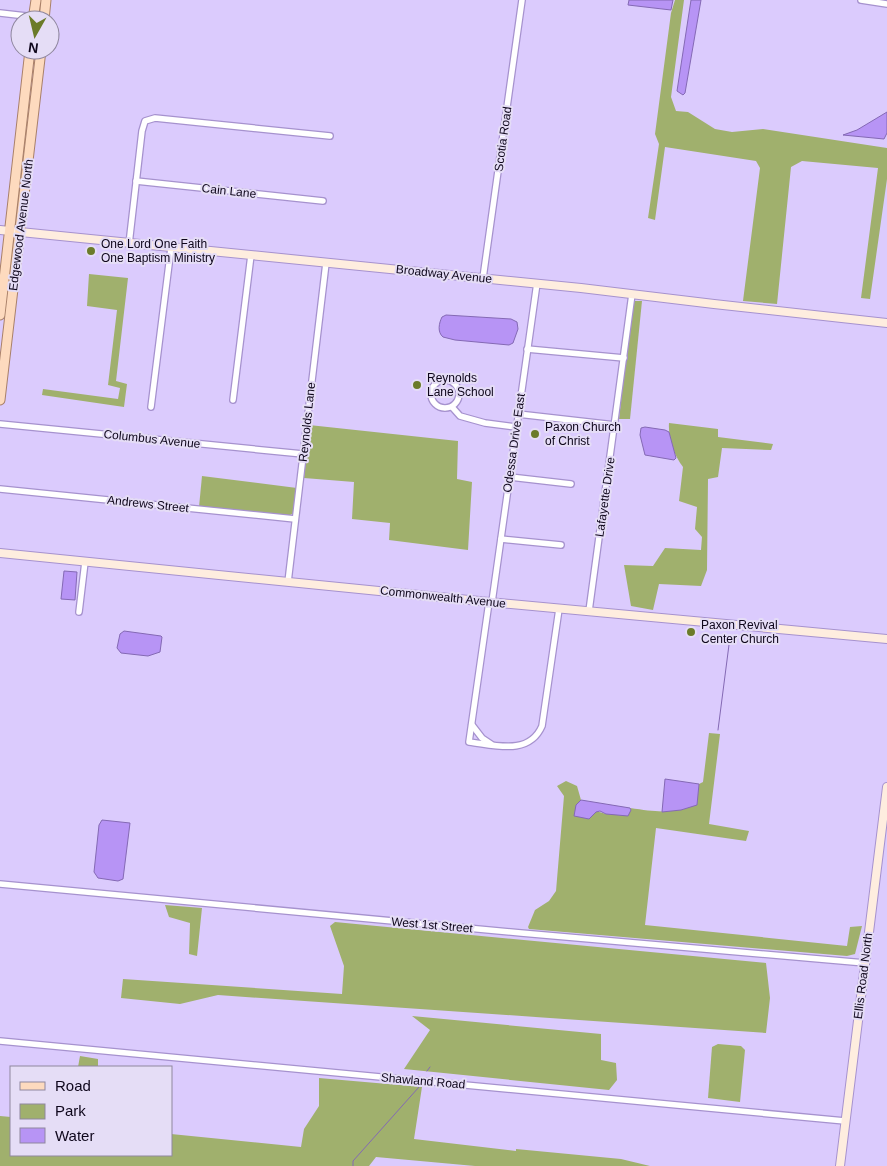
<svg xmlns="http://www.w3.org/2000/svg" width="887" height="1166" viewBox="0 0 887 1166" font-family="Arial,sans-serif">
	<style>
		.green { fill: #a0b06d }
		.water { fill: #b794f5; stroke: #8469b4 }
		.lines { fill: none; stroke-linecap: round; stroke-linejoin: round }
		.stream { stroke: #8469b4; stroke-width: 1 }
		.street-casing { stroke: #a692ce; stroke-width: 8 }
		.secondary-casing { stroke: #a692ce; stroke-width: 10 }
		.primary-casing { stroke: #a98069; stroke-width: 11 }
		.street { stroke: #fff; stroke-width: 5.5 }
		.secondary { stroke: #feeddf; stroke-width: 8 }
		.primary { stroke: #fddabe; stroke-width: 9 }
		.poi-dot { fill: #6b7b29; stroke: #e5ddf6; stroke-width: 2 }
		.labels { text-anchor: middle; dominant-baseline: central; stroke-width: 4; stroke-linejoin: round; paint-order: stroke }
		.street-label { font-size: 12px; fill: #0e061b; stroke: #e5ddf6 }
		.poi-label { font-size: 12px; fill: #0e061b; stroke: #e5ddf6; text-anchor: start }
	</style>
	<rect width="100%" height="100%" fill="#dbcbfd"/>
	<g class="green">
		<path d="M675,0H684L671,97L676,111L688,112L715,129L732,132L763,129L887,148V179L870,299L861,298L878,168L802,161L791,167L777,304L743,301L760,168L756,161L665,147L655,220L648,218L659,144L655,134L671,13Z"/>
		<path d="M89,274L128,278L116,381L127,384L124,407L42,395L43,389L118,399L120,388L108,385L117,310L87,306Z"/>
		<path d="M635,301H642L630,419H619L632,303Z"/>
		<path d="M669,423L718,429V437L773,444L771,450L722,448L718,477L708,479L707,570L701,586L659,584L653,610L631,606L624,565L653,566L665,548L701,550L702,537L695,529L697,507L679,501L683,467C674,455 668,439 669,423Z"/>
		<path d="M309,425L458,441L457,479L472,482L468,550L389,540L390,523L352,519L354,482L304,478Z"/>
		<path d="M202,476L297,488L294,513L288,516L199,507Z"/>
		<path d="M709,733L720,734L709,824L749,831L746,841L656,828L645,925L847,946L850,927L862,926L855,954L847,956L529,929L528,927L535,910L549,901L556,891L564,796L557,786L566,781L577,786L581,800L576,805L606,814L631,810L630,808C658,812 669,814 696,805L699,784L703,782Z"/>
		<path d="M165,905L202,908L197,956L189,954L190,923L169,917Z"/>
		<path d="M335,922L766,963L770,998L766,1033L218,995L180,1004L121,998L123,979L342,994L344,966L330,926Z"/>
		<path d="M412,1016L601,1034V1060L616,1063L617,1080L609,1090L404,1069L430,1030Z"/>
		<path d="M718,1044L741,1046L745,1050L740,1102L708,1098L712,1047Z"/>
		<path d="M80,1056L98,1059V1067H78Z"/>
		<path d="M319,1078L422,1087L414,1139L516,1151V1149L621,1159L650,1166H475L376,1157L369,1166H0V1116L11,1117V1155H171V1134L301,1147L304,1129L319,1106Z"/>
	</g>
	<g class="water">
		<path d="M629,0H673L671,10L628,5Z"/>
		<path d="M691,0H701L685,93L683,95L677,91Z"/>
		<path d="M887,112V133L884,139L843,135L857,130Z"/>
		<path d="M446,315L511,319L517,322L518,329L513,343L509,345L455,340L443,337C437,332 439,323 442,317Z"/>
		<path d="M645,427L665,430L669,432L676,458L674,460L645,455L640,435L641,428Z"/>
		<path d="M64,571L77,572L75,600L61,599Z"/>
		<path d="M124,631L161,636L162,637L160,652L148,656L121,653L117,648L120,634Z"/>
		<path d="M665,779L699,784L697,805L681,810L662,812Z"/>
		<path d="M581,800L630,808L631,810L628,816L606,814L600,811L596,812L589,819L574,816L576,805Z"/>
		<path d="M102,820L130,823L123,879L118,881L98,878L94,872L99,825Z"/>
	</g>
	<g class="lines">
		<g class="stream">
			<path d="M718,730L730,637"/>
			<path d="M427,1071L430,1067"/>
			<path d="M353,1166V1161L419,1087"/>
		</g>
		<defs>
			<g id="street">
				<path d="M861,0L887,4"/>
				<path d="M0,13L44,18"/>
				<path d="M136,181L323,201"/>
				<path d="M129,244L142,131L145,121L155,118L330,136"/>
				<path d="M483,278L522,0"/>
				<path d="M527,349L624,358"/>
				<circle cx="445" cy="394" r="14"/>
				<path d="M233,400L251,255"/>
				<path d="M151,407L171,248"/>
				<path d="M452,407L460,416L485,423L516,427"/>
				<path d="M518,414L615,425"/>
				<path d="M0,424L303,454"/>
				<path d="M510,477L571,484"/>
				<path d="M0,489L295,519"/>
				<path d="M501,539L561,545"/>
				<path d="M288,582L326,263"/>
				<path d="M489,602L469,742C495,745 529,756 542,726L559,609"/>
				<path d="M492,602L537,283"/>
				<path d="M589,611L632,294"/>
				<path d="M79,612L85,562"/>
				<path d="M472,725L482,738L491,744"/>
				<path d="M0,884L521,933L865,963"/>
				<path d="M0,1041L845,1121"/>
			</g>
			<g id="secondary">
				<path d="M0,230L581,288L714,304L887,323"/>
				<path d="M0,553L489,602L887,639"/>
				<path d="M840,1166L887,787"/>
			</g>
			<g id="primary">
				<path d="M33,20L36,0"/>
				<path d="M44,20L46,0"/>
				<path d="M0,315L30,50"/>
				<path d="M0,400L41,50"/>
			</g>
		</defs>
		<use href="#street" class="street-casing"/>
		<use href="#secondary" class="secondary-casing"/>
		<use href="#primary" class="primary-casing"/>
		<use href="#street" class="street"/>
		<use href="#secondary" class="secondary"/>
		<use href="#primary" class="primary"/>
	</g>
	<g class="poi-dot">
		<circle cx="91" cy="251" r="5"/>
		<circle cx="417" cy="385" r="5"/>
		<circle cx="535" cy="434" r="5"/>
		<circle cx="691" cy="632" r="5"/>
	</g>
	<g class="labels">
		<g class="street-label">
			<text transform="translate(503 139) rotate(-82)">Scotia Road</text>
			<text transform="translate(229 191) rotate(6)">Cain Lane</text>
			<text transform="translate(21 225) rotate(-83)">Edgewood Avenue North</text>
			<text transform="translate(444 274) rotate(6)">Broadway Avenue</text>
			<text transform="translate(307 422) rotate(-84)">Reynolds Lane</text>
			<text transform="translate(152 439) rotate(6)">Columbus Avenue</text>
			<text transform="translate(514 443) rotate(-82)">Odessa Drive East</text>
			<text transform="translate(605 497) rotate(-82)">Lafayette Drive</text>
			<text transform="translate(148 504) rotate(6)">Andrews Street</text>
			<text transform="translate(443 597) rotate(6)">Commonwealth Avenue</text>
			<text transform="translate(432 925) rotate(5)">West 1st Street</text>
			<text transform="translate(863 976) rotate(-83)">Ellis Road North</text>
			<text transform="translate(423 1081) rotate(5)">Shawland Road</text>
		</g>
		<g class="poi-label">
			<text x="101" y="244">One Lord One Faith<tspan x="101" dy="14">One Baptism Ministry</tspan></text>
			<text x="427" y="378">Reynolds<tspan x="427" dy="14">Lane School</tspan></text>
			<text x="545" y="427">Paxon Church<tspan x="545" dy="14">of Christ</tspan></text>
			<text x="701" y="625">Paxon Revival<tspan x="701" dy="14">Center Church</tspan></text>
		</g>
	</g>
	<rect x="10" y="1066" width="162" height="90" fill="#e5ddf6" stroke="#8f879e"/>
	<rect x="20" y="1082" width="25" height="8" fill="#fddabe" stroke="#8f879e"/>
	<text x="55" y="1091" font-size="15" fill="#0e061b">Road</text>
	<rect x="20" y="1104" width="25" height="15" fill="#a0b06d" stroke="#8f879e"/>
	<text x="55" y="1116" font-size="15" fill="#0e061b">Park</text>
	<rect x="20" y="1128" width="25" height="15" fill="#b794f5" stroke="#8f879e"/>
	<text x="55" y="1141" font-size="15" fill="#0e061b">Water</text>
	<g transform="translate(35 35) rotate(188)"><circle r="24" fill="#e5ddf6" stroke="#8f879e"/>
	<path d="M0-4L9 19L0 12L-9 19Z" fill="#6b7b29"/>
	<text y="-8" font-size="14" font-weight="bold" text-anchor="middle" fill="#0e061b">N</text>
	</g>
</svg>
